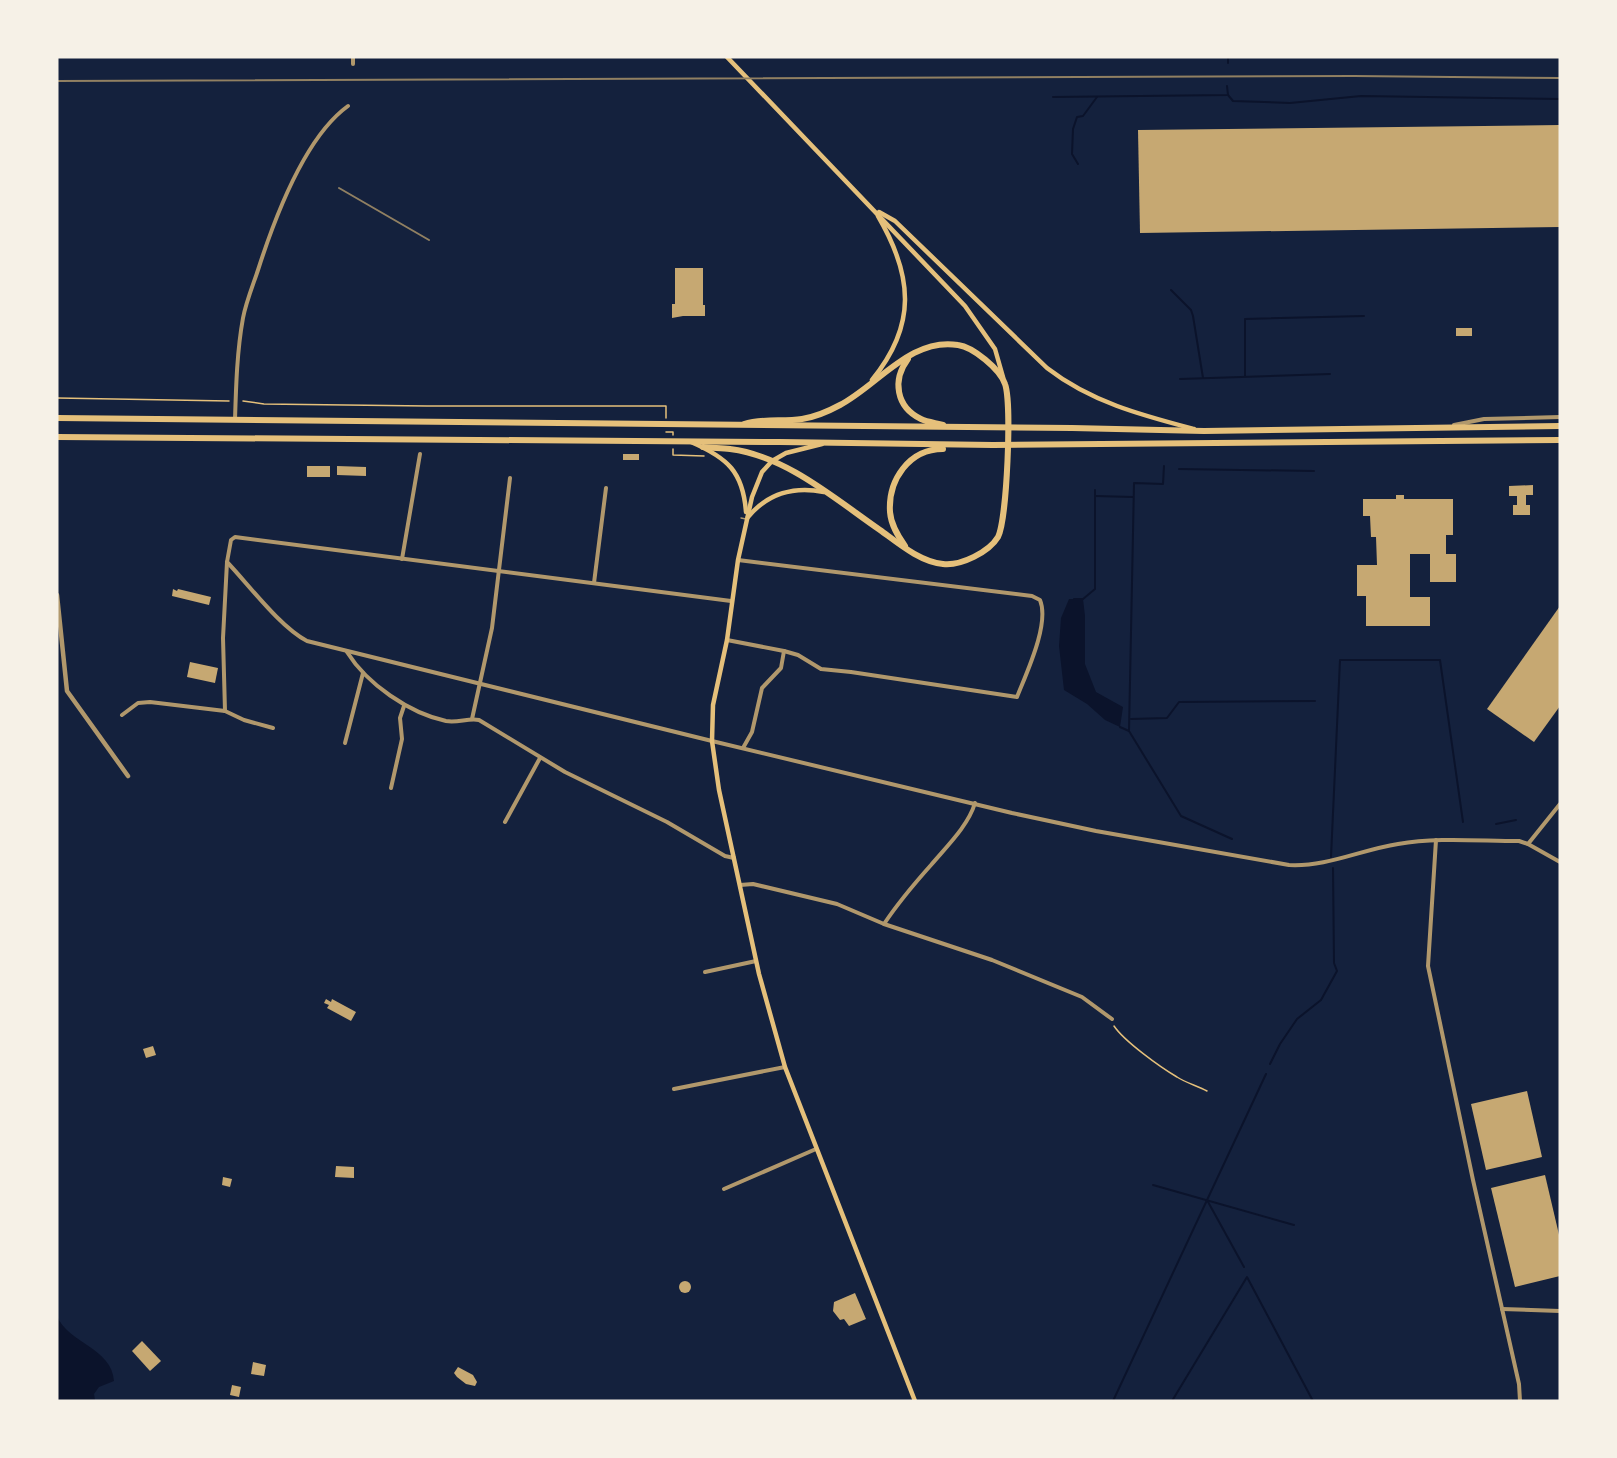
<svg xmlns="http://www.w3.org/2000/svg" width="1617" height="1458" viewBox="0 0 1617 1458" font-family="Karla,sans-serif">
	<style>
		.water { fill: #0b132b }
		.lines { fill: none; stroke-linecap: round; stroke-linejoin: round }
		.stream { stroke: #0b132b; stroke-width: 2 }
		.building { fill: #c6a872 }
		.path { stroke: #e5c07b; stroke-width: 1.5 }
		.service { stroke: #b1986c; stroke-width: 1.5 }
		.minor { stroke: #b1986c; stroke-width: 4 }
		.tertiary { stroke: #b1986c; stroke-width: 4.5 }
		.secondary { stroke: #e5c07b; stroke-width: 4.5 }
		.trunk { stroke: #e5c07b; stroke-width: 6 }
		.rail { stroke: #918062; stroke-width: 2 }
	</style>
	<rect width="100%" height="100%" fill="#14213d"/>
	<g class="water">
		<path d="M1069,599H1083L1085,616V664L1096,692L1123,707L1120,727L1105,720L1087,704L1064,690L1059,646L1061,618Z"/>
		<path d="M57,1316C68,1343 112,1348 114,1381L99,1387L94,1394L95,1400L101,1401H57Z"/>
	</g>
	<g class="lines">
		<g class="stream">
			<path d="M1228,57V63"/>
			<path d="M1228,95L1233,101L1290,103L1361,96L1560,99"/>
			<path d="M1053,97L1228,95L1227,86"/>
			<path d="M1078,164L1072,154L1073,129L1077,117L1083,116L1097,97"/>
			<path d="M1171,290L1191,310L1193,316L1203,378"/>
			<path d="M1245,376V319L1364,316"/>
			<path d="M1180,379L1330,374"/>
			<path d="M1179,469L1314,471"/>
			<path d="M1095,496L1133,497"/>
			<path d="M1074,599H1083L1095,589V490"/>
			<path d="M1131,719L1167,718L1179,702L1315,701"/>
			<path d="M1120,727L1129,731L1181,816L1232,839"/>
			<path d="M1129,731L1134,483L1163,484L1164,466"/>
			<path d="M1496,824L1516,820"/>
			<path d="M1331,857L1340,660H1440L1463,822"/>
			<path d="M1270,1064L1280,1044L1297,1019L1321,1000L1337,971L1334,963L1333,868"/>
			<path d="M1153,1185L1294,1225"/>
			<path d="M1207,1200L1244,1267"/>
			<path d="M1113,1401L1266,1074"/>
			<path d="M1172,1401L1247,1277L1313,1401"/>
		</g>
	</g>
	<g class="building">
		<path d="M1560,125V227L1140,233L1138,130Z"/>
		<path d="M675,268H703V305H705V316H683L672,318V304H675Z"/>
		<rect x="1456" y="328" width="16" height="8"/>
		<rect x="623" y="454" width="16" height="6"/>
		<rect x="307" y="466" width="23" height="11"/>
		<path d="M337,466L366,467V476L337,475Z"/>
		<path d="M1533,485V495H1526V505H1530V515H1513V505H1517V496H1509V486Z"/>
		<path d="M1396,495H1404V499H1453V535H1446V554H1456V582H1430V554H1410V597H1430V626H1366V596H1357V565H1377L1376,537H1371L1370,516H1363V499H1396Z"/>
		<path d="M173,589L177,591L178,589L211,597L209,605L172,596Z"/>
		<path d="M1560,606V706L1534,742L1487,709Z"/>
		<path d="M190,662L218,668L215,683L187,677Z"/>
		<path d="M326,999L331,1002L332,999L356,1012L351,1021L327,1008L329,1005L324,1003Z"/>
		<path d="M153,1046L156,1055L146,1058L143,1049Z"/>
		<path d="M1527,1091L1542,1157L1486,1170L1471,1104Z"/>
		<path d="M336,1166L354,1167V1178L335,1177Z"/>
		<path d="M1545,1175L1560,1239V1276L1515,1287L1491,1188Z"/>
		<path d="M223,1177L232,1179L230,1187L222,1185Z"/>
		<circle cx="685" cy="1287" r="6"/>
		<path d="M855,1293L866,1319L849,1326L844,1319L840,1320L833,1311L834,1302Z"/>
		<path d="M142,1341L161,1361L150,1371L132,1351Z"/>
		<path d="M253,1362L266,1365L264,1376L251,1374Z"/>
		<path d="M458,1367L473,1375L477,1382L475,1386L466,1384L457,1377L454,1373Z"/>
		<path d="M232,1385L241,1387L239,1397L230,1395Z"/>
	</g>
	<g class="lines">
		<g class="path">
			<path d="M57,398L229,401"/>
			<path d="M243,401L264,404L427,406H666V418"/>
			<path d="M666,432H673V435"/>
			<path d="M673,449V455L704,456"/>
			<path d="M1114,1026C1124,1041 1160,1067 1177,1077C1186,1083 1198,1086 1207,1091"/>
		</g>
		<path class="service" d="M741,518L746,519"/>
		<g class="minor">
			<path d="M353,57V64"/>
			<path d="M235,420C236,386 237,351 243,318C246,302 253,285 258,270C274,220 305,137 348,106"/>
			<path d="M1454,425L1484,419L1560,417"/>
			<path d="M402,559L420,454"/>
			<path d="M227,562C249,585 280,627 307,641L712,741L1012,813L1096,831L1289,865C1327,867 1360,850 1398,844C1437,837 1479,841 1519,841L1528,844L1560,862"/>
			<path d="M594,583L606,488"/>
			<path d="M727,640L784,651L798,655L821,669L851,672L1017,697C1026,674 1050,624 1040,600L1032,596L738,560"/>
			<path d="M347,652C367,684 409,713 446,721C458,723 468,718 479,720L565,772L667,822L725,856L734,858"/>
			<path d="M225,711L223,638L227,562L231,540L235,537L731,601"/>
			<path d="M122,715L138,703L150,702L225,711L244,720L273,728"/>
			<path d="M472,719L492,628L510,478"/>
			<path d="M345,743L363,673"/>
			<path d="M743,748L752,732L762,688L781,668L784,651"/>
			<path d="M391,788L402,739L400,718L404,706"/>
			<path d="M505,822L540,758"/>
			<path d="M1436,840L1428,966L1473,1180L1519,1384L1520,1401"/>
			<path d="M1528,844L1560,804"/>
			<path d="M740,885L753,884L837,904L884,924L992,960L1082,997L1112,1019"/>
			<path d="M884,924C898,903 914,884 931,865C947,846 968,826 975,803"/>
			<path d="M705,972L756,961"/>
			<path d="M674,1089L785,1067"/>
			<path d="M724,1189L816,1149"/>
			<path d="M1502,1309L1560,1311"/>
		</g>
		<path class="tertiary" d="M57,595L67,691L128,776"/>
		<g class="secondary">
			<path d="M727,57L965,306L995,349L1003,377"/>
			<path d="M879,212L895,221L1047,368C1091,402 1141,415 1194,429"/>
			<path d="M872,380C917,325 913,276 878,216"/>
			<path d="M691,442C728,458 743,472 746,512"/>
			<path d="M822,444L786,453L772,461L762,472L752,497L738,560L727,640L713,705L712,741L719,790L759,974L785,1067L915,1401"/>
			<path d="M748,517C768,493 795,486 824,492"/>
		</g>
		<g class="trunk">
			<path d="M908,359C892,380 896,407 921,419C927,422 936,423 943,425"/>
			<path d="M57,418L1072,428L1204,431L1560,426"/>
			<path d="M57,437L780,442L993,445L1560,440"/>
			<path d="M703,447C712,448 721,448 730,449C786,456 835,499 880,530C898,543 920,562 943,564C961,566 989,552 998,537C1007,519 1012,403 1005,384C1000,369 973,347 958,345C911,337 878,385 840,405C829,411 815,417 802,419C783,422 763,418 744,424"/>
			<path d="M905,546C898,536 891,525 890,512C888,480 909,449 943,449"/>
		</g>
		<g class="rail">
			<path d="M57,81L1354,76L1560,78"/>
			<path d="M339,188L429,240"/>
		</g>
	</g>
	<rect width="1617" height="1458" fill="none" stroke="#f6f1e7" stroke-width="117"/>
</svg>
